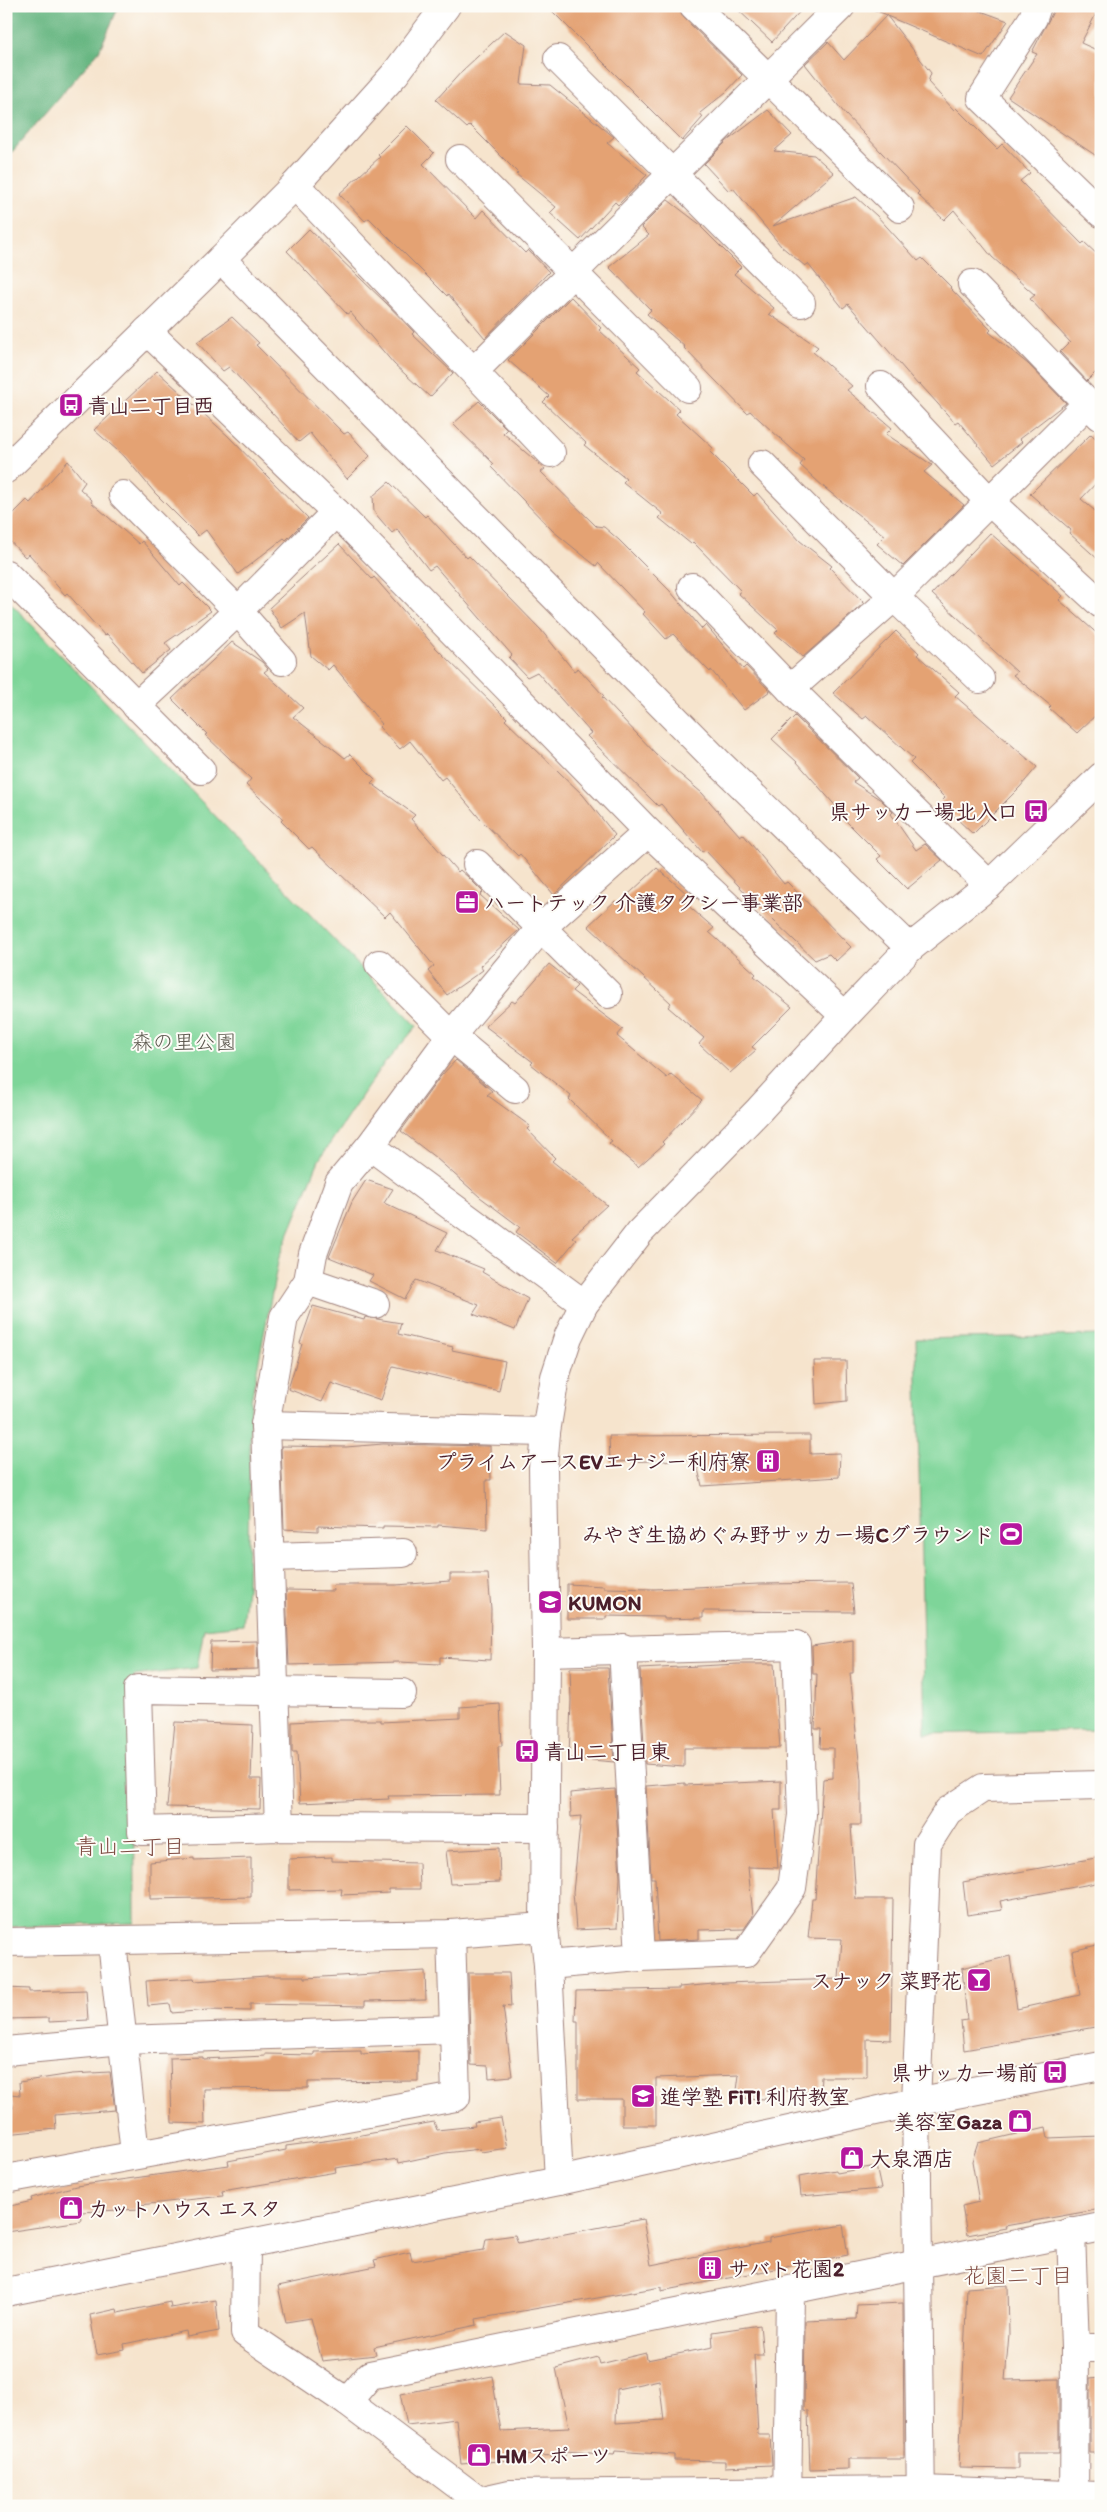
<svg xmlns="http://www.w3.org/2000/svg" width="1107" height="2512" viewBox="0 0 1107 2512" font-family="Itim,'Klee One',sans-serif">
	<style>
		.green { fill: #7ed599; stroke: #647a62 }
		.forest { fill: #66b681; stroke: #586a56 }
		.building { fill: #e4a273; fill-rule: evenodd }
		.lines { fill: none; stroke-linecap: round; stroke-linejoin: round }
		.minor-casing { stroke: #a0827c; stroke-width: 30 }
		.tertiary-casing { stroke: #a0827c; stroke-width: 30 }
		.minor { stroke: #fff; stroke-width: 28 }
		.tertiary { stroke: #fff; stroke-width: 28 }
		.labels { text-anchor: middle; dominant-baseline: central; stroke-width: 4; stroke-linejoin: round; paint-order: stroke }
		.poi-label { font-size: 21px; font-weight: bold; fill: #4a1f2b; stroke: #fdfcf7; text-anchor: start }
		.park-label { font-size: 21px; fill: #5a564c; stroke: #fdfcf7 }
		.neighbourhood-label { font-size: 22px; fill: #804d44; stroke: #fdfcf7 }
	</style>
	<rect width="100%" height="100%" fill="#fdfcf7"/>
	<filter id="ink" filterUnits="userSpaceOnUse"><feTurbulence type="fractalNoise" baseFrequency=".02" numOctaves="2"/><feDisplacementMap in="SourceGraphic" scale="10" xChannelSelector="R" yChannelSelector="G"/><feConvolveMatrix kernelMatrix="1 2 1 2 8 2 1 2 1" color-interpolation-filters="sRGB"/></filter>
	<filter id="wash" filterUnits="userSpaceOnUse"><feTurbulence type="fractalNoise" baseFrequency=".0096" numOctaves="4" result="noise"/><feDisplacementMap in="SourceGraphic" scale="20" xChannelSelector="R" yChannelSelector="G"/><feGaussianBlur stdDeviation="1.12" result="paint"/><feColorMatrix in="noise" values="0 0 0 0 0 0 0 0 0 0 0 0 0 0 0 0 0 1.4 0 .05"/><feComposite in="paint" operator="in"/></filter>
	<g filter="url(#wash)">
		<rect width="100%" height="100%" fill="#f6e4cd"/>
		<g class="green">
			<path d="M6,598L417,1026L379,1070L319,1160L279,1257L251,1401L247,1589L243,1625L204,1629L197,1668L134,1676L135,1923L6,1927Z"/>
			<path d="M1101,1335V1730L925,1734L916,1339Z"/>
		</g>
		<path class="forest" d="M6,6H119L99,51L6,159Z"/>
		<g id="blocks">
			<g class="building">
				<path d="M547,6H678L683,17L742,75L726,92L700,113L703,117L682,141Z"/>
				<path d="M734,6H805L772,42Z"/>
				<path d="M865,6H967L1008,21L983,57L887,16L931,73L928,82L954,110L956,108L997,149L1002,144L1030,173L1020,181L1082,244L1084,242L1101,258V367L1087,381L1060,352L1070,342L1030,299L1035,295L992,257L954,210L944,220L917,194L919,192L845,114L805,64L828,42L844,60L887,15Z"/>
				<path d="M1056,6H1100L1081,43L1101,52V159L1008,97L1037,54L1032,52Z"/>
				<path d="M505,31L526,45L521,84L550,85L614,137L607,143L647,175L618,205L615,202L580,240L550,213L556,207L516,174L518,173L470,125L467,128L436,100L463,70Z"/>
				<path d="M768,110L792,135L774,151L814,155L834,173L773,226L856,197L877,216L918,261L922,258L951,287L950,288L991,330L989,332L1028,364L1066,403L1019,439L1022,442L994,464L958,421L955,423L920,384L918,385L848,304L843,308L808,264L805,266L781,246L733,188L729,191L704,164L727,141Z"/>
				<path d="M407,126L434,153L423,164L476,218L483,210L525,253L528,250L549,272L485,338L448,294L447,296L369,218L365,221L339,194L380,157L378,155Z"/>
				<path d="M668,200L702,226L701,227L741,267L734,274L774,308L769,314L818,347L813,352L852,386L847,390L892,428L886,434L932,465L924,472L964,505L903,566L877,544L885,536L826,489L800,465L804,460L750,411L747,413L684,348L685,347L647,314L651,310L609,267L649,235L641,227Z"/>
				<path d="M309,229L386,303L414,332L412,334L453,373L430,397L394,364L350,312L347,314L287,251Z"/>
				<path d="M571,297L601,328L599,330L640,368L637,371L680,410L676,414L713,448L710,452L754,496L757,493L800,541L832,566L830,568L864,603L803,657L775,633L778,630L738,593L741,591L693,542L691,544L659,518L663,514L623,482L626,479L584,445L586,443L543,402L549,396L508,360Z"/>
				<path d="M232,317L259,343L256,345L344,434L348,432L370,456L347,479L310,433L299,442L229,367L223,371L197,342Z"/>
				<path d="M157,371L228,436L308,518L286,540L284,538L238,574L206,530L198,536L155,493L125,457L94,430Z"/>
				<path d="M479,401L507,429L503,433L545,469L541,472L596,526L604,527L619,540L670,591L702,629L706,625L743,669L746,666L770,691L744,710L711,670L710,672L673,634L666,639L643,614L645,612L598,563L596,566L553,531L491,467L494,464L453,424Z"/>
				<path d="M1091,434L1101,443V478L1081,499L1101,516V562L1069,533L1071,530L1030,494Z"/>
				<path d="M68,461L85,482L80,489L92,500L91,502L139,544L142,541L180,586L183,583L211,611L165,643L171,650L142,673L107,634L105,636L67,593L65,595L29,554L25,557L6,537V521L27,500L30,503Z"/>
				<path d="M389,482L425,517L427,515L467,558L469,556L541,630L574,671L578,668L604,696L602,697L656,754L702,793L740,836L743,834L784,884L787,882L851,947L836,961L829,954L815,960L755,903L705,850L702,852L661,804L658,806L587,736L591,733L537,672L527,677L509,658L512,655L435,566L429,570L397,529L392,533L374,512L373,496Z"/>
				<path d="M990,533L1063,596L1059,600L1101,637V710L1077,733L1049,708L1051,706L1013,675L1017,672L932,594Z"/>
				<path d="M339,544L372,579L374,577L435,647L507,718L505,720L583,795L615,835L554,895L520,854L518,856L481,820L445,777L441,780L410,741L400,749L379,727L382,724L333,665L328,670L311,656L305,613L282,628L269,608Z"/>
				<path d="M896,631L919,653L917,655L959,692L955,696L1037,767L1020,787L973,834L940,803L945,798L910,763L914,759L867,716L863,719L833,693Z"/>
				<path d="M232,642L262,662L268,669L264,672L303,708L293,717L345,758L350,754L375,779L371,783L415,815L411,819L458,872L460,870L468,877L483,892L480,895L519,930L480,966L483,970L447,995L428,971L434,966L390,912L385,917L312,847L309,849L281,821L283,819L246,785L251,779L205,735L207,734L172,699Z"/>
				<path d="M795,716L858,778L853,782L881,800L893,812L891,814L916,850L925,844L942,860L907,889L877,859L881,856L838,813L840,811L797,762L772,739Z"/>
				<path d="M657,868L685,892L679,898L714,928L709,932L756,974L754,976L792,1007L752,1047L756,1050L730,1073L699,1044L704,1038L668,1007L671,1003L588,926L615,901L618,904Z"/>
				<path d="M549,964L577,986L572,991L623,1029L617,1036L667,1078L671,1074L702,1100L662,1142L664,1144L638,1167L609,1143L612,1141L569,1099L571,1096L531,1064L533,1062L485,1026L512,1001L515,1003Z"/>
				<path d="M456,1060L492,1091L487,1095L530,1126L527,1129L555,1158L552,1161L607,1205L572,1237L576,1240L557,1263L516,1232L520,1227L480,1197L436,1158L401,1131L440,1077Z"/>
				<path d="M366,1180L393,1189L384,1203L447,1233L437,1250L484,1269L482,1272L528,1299L515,1330L473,1314L479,1305L416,1280L405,1299L369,1281L373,1275L329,1257L352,1202Z"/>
				<path d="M313,1306L364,1320L365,1317L401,1323L398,1334L453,1347L452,1350L505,1361L499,1391L393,1366L381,1400L331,1383L322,1402L288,1389L302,1344L300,1343Z"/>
				<path d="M814,1361H846L847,1401L816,1404Z"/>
				<path d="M810,1435V1454L840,1453L839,1477L702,1486L696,1460L610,1462L609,1436Z"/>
				<path d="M383,1444L490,1446L491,1480H486L487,1529L438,1525V1527L383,1526V1528L318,1526V1531L284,1529L281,1446L346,1447Z"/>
				<path d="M450,1574H488L491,1609L490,1660L440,1657V1664L399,1662L289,1665L286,1590L334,1591L333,1585H396L450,1581Z"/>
				<path d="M851,1583L854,1612L703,1611V1618L664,1619V1617L606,1616V1619H567V1584L604,1586V1588L654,1589L759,1584Z"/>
				<path d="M853,1640V1673H850L861,1780V1825H851L856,1899H893L891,2040L867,2039V2077H821L820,2091H768V2099L736,2098L739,2075L656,2078V2125H622V2099H578V2021H575L576,1991L679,1989V1987L725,1983L839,1979L842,1939L808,1938L812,1899H815L823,1779L833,1778V1748H820L821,1729H815L817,1674H813L812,1646Z"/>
				<path d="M257,1641L258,1669L210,1670L211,1642Z"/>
				<path d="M738,1664H774L780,1748H684V1767L645,1764L640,1669Z"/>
				<path d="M570,1668H608L614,1762L569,1758L571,1700Z"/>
				<path d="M500,1704L502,1746H498L500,1795L388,1796L389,1799L300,1803L297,1752H292V1722L327,1720H381V1722L460,1718V1707Z"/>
				<path d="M175,1722L253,1725L251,1779H261L260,1809L167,1807Z"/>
				<path d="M781,1781V1810H774L778,1868L748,1867L753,1916L744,1929L699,1930V1939L658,1941L655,1878H651L646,1786L685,1783V1785Z"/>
				<path d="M615,1789L620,1878L617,1928L576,1930L573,1892L581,1816L571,1817L570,1793Z"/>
				<path d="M499,1848L500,1882L450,1884L446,1851Z"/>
				<path d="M332,1857V1861L419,1863L420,1889H389V1893L341,1895L342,1889L289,1890V1859Z"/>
				<path d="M1101,1857V1882L1000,1901L1002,1910L967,1915L963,1882Z"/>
				<path d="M194,1858V1860L251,1858V1897L150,1899V1862Z"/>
				<path d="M1101,1944V2026L964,2050L961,2021L967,2020L962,1968L1010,1956L1017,2009L1080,1995L1072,1951Z"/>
				<path d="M425,1971L426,2000L365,2001V2006L250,2004V2011L208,2010L172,2013L170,2004L148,2006L146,1981L194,1978L195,1981L266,1976H305V1978Z"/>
				<path d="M468,1973H509L511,2007L503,2006L512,2076L489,2078L488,2066L471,2065Z"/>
				<path d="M6,1988L29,1989V1992L86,1990L88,2020L49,2022V2018L6,2019Z"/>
				<path d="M361,2051V2054L418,2051V2081L308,2082V2088L204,2089L205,2124L172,2123L170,2058L203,2057V2059L265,2056V2054L314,2055V2052Z"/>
				<path d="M110,2072L115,2110L55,2115L56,2129L6,2134V2110L13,2108L10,2094L20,2095L19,2082L72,2074Z"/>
				<path d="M501,2118L507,2148L481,2152L480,2149L445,2153L399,2163L398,2159L335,2168L336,2172L222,2191L223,2196L140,2205V2209L80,2212L81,2221L6,2232V2207L32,2201L31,2198L76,2186L229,2165L228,2161L286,2150V2146L339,2139L434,2122L437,2130L475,2126L474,2122Z"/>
				<path d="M1046,2127L1048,2138L1101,2136V2209L1005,2226L1006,2228L967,2235L962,2206L979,2202L972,2161L978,2143Z"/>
				<path d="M876,2166L881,2189L801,2196L799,2176L836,2170L837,2173Z"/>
				<path d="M643,2219L651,2265L769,2242V2238L843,2225L848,2255L661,2291V2287L476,2319L477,2325L374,2347L376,2355L322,2361L311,2318L286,2322L278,2286L376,2266L374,2260L410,2252L412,2261L484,2250L486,2239L515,2235L518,2243Z"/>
				<path d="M1008,2285L1009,2334L1005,2380L1059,2379V2453H1018V2469L959,2468L967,2288Z"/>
				<path d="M216,2300L219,2331L187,2337L186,2331L124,2344L125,2350L97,2355L90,2315L117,2309L118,2313L170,2302L171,2308Z"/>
				<path d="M903,2303L904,2459H848V2469L810,2470L808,2411L804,2410L805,2321L856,2319L857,2305Z"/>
				<path d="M760,2325L763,2355H754L758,2435H770L772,2465L725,2467V2461L674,2460V2455L615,2451L614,2455L565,2451V2456L511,2455L512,2460L461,2464L456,2419L407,2425L400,2394L492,2376L501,2431L569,2428L556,2368L598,2357L600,2364L646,2353L647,2360L713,2347L712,2332ZM659,2380L664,2420L616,2423L617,2389Z"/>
				<path d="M1101,2377V2453H1090V2378Z"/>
			</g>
		</g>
	</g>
	<g filter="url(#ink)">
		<use href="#blocks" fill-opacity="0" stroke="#a0827c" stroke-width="1"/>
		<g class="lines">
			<defs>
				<g id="minor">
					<path d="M694,6L900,208"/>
					<path d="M1037,6L1033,18L982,98L1101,213"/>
					<path d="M558,59L801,303"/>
					<path d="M460,159L688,388"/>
					<path d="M295,185L551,453"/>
					<path d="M972,284L1100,416"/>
					<path d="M147,331L336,512L648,832L845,1016"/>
					<path d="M474,371L841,6"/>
					<path d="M881,386L990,502L1101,604"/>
					<path d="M762,464L894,597L980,679"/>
					<path d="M123,495L238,611L282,661"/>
					<path d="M6,574L201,770"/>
					<path d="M692,587L790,689L989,885"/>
					<path d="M790,689L894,597L1087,404"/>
					<path d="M136,706L238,611L336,512"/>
					<path d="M477,864L608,994"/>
					<path d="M379,964L451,1036L515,1089"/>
					<path d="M370,1146L584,1304"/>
					<path d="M308,1281L375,1304"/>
					<path d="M265,1425L546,1432"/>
					<path d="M270,1557L403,1553"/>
					<path d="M623,1648L640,1957"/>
					<path d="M546,1652L796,1645L802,1815L792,1888L746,1953L640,1957L548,1965"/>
					<path d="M402,1693L138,1689L142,1831L279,1827L545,1828"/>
					<path d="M279,1827L265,1425L284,1317L308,1281L313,1254L339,1183L370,1146L451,1036L541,928L648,832"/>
					<path d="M451,1934L454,2029"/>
					<path d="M112,1942L135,2154"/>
					<path d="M6,2051L123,2040L454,2029L456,2097L6,2179"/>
					<path d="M916,2102L927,1844L948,1811L983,1788L1101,1785"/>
					<path d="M1071,2232L1075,2348L1074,2506"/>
					<path d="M246,2245L245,2333L347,2402L479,2501L481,2506"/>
					<path d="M1075,2348H1101"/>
					<path d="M347,2402L370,2375L1101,2227"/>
					<path d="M479,2501L510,2494L921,2490L1101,2496"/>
					<path d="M787,2506L790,2291"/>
				</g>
				<g id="tertiary">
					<path d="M446,6L395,74L295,185L221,259L719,763L910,948"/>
					<path d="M6,469L221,259"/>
					<path d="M6,1942L451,1934L544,1927"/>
					<path d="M916,2102L921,2506"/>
					<path d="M559,2181L548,1965L544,1927L546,1652L543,1468L546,1432L555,1377L568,1337L584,1304L640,1232L759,1110L845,1016L910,948L989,885L1101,777"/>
					<path d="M6,2292L559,2181L916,2102L1101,2066"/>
				</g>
			</defs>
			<use href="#minor" class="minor-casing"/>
			<use href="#tertiary" class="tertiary-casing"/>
			<use href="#minor" class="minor"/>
			<use href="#tertiary" class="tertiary"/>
		</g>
	</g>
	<defs>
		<symbol id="bus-square" viewBox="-11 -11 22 22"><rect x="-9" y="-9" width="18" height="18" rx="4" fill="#b5179e" stroke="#fdfcf7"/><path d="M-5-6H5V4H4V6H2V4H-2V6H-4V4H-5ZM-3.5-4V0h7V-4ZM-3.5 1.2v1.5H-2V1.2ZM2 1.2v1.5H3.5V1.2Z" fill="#fff"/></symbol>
		<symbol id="office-square" viewBox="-11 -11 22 22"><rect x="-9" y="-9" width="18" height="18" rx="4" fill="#b5179e" stroke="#fdfcf7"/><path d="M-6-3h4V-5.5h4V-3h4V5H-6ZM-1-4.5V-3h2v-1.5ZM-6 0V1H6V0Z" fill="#fff"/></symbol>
		<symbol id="building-square" viewBox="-11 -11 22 22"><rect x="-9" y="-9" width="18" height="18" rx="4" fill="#b5179e" stroke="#fdfcf7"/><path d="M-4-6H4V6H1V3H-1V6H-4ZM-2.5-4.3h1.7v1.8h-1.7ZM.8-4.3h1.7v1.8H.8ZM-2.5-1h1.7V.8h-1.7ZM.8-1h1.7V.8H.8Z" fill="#fff"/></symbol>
		<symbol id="stadium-square" viewBox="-11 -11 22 22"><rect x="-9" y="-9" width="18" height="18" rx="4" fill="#b5179e" stroke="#fdfcf7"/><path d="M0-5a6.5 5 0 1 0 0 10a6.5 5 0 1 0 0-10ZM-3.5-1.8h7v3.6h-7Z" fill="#fff"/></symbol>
		<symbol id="school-square" viewBox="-11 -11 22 22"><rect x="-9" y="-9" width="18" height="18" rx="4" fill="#b5179e" stroke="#fdfcf7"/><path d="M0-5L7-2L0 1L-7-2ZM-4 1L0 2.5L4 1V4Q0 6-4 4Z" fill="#fff"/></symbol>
		<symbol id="bar-square" viewBox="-11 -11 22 22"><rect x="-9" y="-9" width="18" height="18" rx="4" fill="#b5179e" stroke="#fdfcf7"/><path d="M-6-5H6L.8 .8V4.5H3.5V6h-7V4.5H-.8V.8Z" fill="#fff"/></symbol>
		<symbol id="shop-square" viewBox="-11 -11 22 22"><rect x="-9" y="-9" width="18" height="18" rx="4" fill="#b5179e" stroke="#fdfcf7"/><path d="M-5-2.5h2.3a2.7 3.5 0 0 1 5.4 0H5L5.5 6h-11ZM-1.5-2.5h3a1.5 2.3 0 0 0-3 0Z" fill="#fff"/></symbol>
	</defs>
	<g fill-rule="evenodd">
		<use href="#bus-square" x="57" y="391" width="28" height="28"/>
		<use href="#bus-square" x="1022" y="797" width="28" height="28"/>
		<use href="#office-square" x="453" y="888" width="28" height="28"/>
		<use href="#building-square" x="754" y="1447" width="28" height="28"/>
		<use href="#stadium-square" x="997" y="1520" width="28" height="28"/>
		<use href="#school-square" x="536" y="1588" width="28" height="28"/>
		<use href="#bus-square" x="513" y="1737" width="28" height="28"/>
		<use href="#bar-square" x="965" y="1966" width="28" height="28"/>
		<use href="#bus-square" x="1041" y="2058" width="28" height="28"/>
		<use href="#school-square" x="629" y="2082" width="28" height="28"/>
		<use href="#shop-square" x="1006" y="2107" width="28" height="28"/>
		<use href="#shop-square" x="838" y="2144" width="28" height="28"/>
		<use href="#shop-square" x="57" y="2194" width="28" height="28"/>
		<use href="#building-square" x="696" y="2254" width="28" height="28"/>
		<use href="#shop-square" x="465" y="2441" width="28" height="28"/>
	</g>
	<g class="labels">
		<g class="poi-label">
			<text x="88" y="405">青山二丁目西</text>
			<text x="1018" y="811" text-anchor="end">県サッカー場北入口</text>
			<text x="484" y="902">ハートテック 介護タクシー事業部</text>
			<text x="750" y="1461" text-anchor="end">プライムアースEVエナジー利府寮</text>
			<text x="994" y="1534" text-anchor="end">みやぎ生協めぐみ野サッカー場Cグラウンド</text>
			<text x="568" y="1602">KUMON</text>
			<text x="544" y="1751">青山二丁目東</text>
			<text x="962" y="1980" text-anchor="end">スナック 菜野花</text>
			<text x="1038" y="2072" text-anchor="end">県サッカー場前</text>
			<text x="660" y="2096">進学塾 FiT! 利府教室</text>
			<text x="1002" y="2121" text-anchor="end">美容室Gaza</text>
			<text x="870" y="2158">大泉酒店</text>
			<text x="88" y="2208">カットハウス エスタ</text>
			<text x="728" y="2268">サバト花園2</text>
			<text x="496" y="2455">HMスポーツ</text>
		</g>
		<g class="park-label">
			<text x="184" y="1041">森の里公園</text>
		</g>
		<g class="neighbourhood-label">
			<text x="130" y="1846">青山二丁目</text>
			<text x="1018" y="2275">花園二丁目</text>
		</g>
	</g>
	<rect width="1107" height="2512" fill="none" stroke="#fdfcf7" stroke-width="25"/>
</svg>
